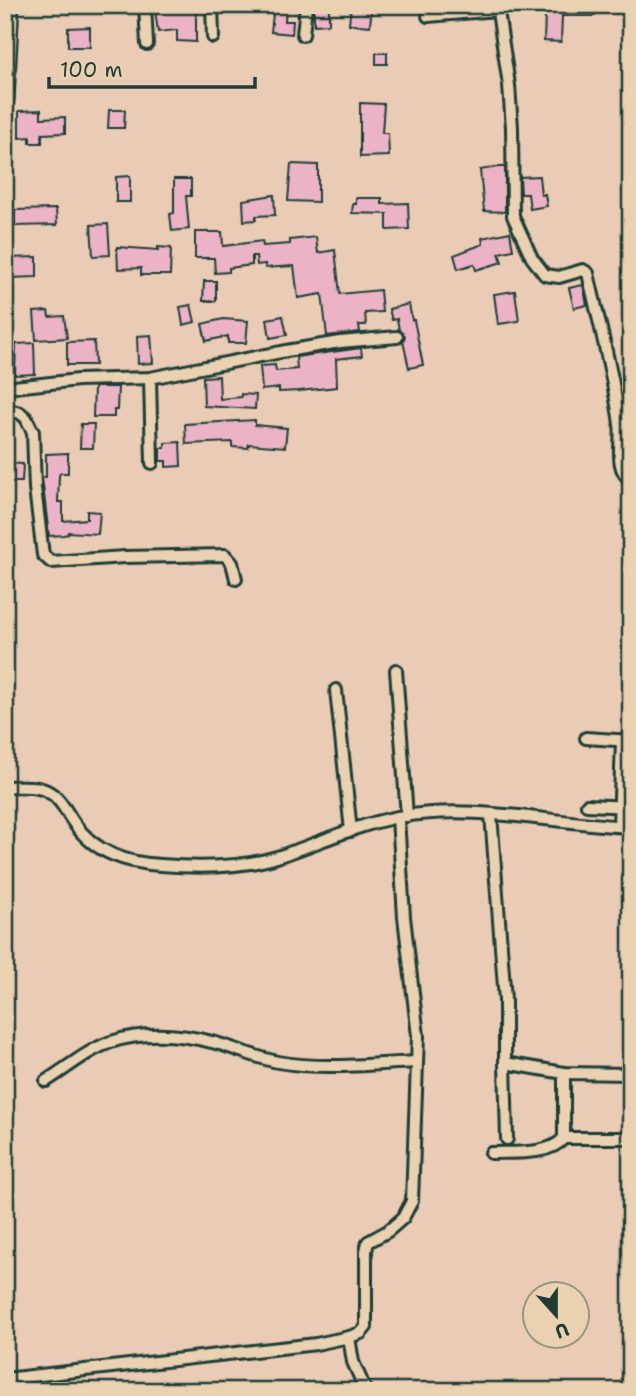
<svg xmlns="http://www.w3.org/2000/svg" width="636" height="1396" viewBox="0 0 636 1396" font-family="'Shantell Sans',sans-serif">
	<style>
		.building { fill: #ecb3c7; stroke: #1f3d34; stroke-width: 2 }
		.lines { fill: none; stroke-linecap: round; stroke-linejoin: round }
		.street-casing { stroke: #1f3d34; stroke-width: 16 }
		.secondary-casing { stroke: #1f3d34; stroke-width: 21 }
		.street { stroke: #ead1b2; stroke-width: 10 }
		.secondary { stroke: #ead1b2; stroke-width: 16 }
	</style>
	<rect width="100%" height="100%" fill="#eacbb6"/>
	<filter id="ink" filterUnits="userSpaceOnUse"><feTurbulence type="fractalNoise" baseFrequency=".0143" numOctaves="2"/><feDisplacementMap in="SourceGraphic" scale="14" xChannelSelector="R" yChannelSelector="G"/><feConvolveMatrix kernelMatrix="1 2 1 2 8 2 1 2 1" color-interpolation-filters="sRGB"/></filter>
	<g filter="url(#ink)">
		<g class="building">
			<path d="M176,5H196V42L177,41V30L158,32L155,10L176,8Z"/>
			<path d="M274,5H286L285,21H293L292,34L271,32Z"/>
			<path d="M314,5H329V24L314,25Z"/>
			<path d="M351,5H372L370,26L349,24Z"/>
			<path d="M537,5H595V16H562L561,42L544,41L545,15H537Z"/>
			<path d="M90,27V47H68V28Z"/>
			<rect x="376" y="53" width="11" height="11"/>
			<path d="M360,103L384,104L382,133H388L389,156L360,157Z"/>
			<path d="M41,110V118L65,117V133L42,134V143H30V137L19,138V111Z"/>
			<path d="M109,110H125L124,128H108Z"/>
			<path d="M291,164L318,165V202L288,201Z"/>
			<path d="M498,167H505V212L484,211L480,170Z"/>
			<path d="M130,176V202H116V177Z"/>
			<path d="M539,176L541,195L545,194L547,206L530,209L528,194H521L520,177Z"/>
			<path d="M174,179H191V196H186L189,229L172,231L170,214L174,213Z"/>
			<path d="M274,195L275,215L256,216V220L244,221L243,200Z"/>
			<path d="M356,198H382V204L408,203L409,229L387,230V214L352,213L353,204H356Z"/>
			<path d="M56,209L57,225L15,226V210Z"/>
			<path d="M108,224L110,255L93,256L91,225Z"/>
			<path d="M195,232H222L223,246L262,241L263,246L290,244V240L316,237L318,253L335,250L340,294L380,290L382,312L365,313L366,325H359L360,332L327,336L322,294L298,298L294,266L265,268V264L257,265L256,256H252V265L229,268V272L215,273L214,258H195Z"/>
			<path d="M510,232L513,250L499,253L502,262L476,270L474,264L458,269L454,255L483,244L482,238Z"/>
			<path d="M117,247L158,250V247L171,248L170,275H141V268L118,269Z"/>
			<path d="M37,257V277L8,278V258Z"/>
			<path d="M204,281H216V301H203Z"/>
			<path d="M583,285L587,305L574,308L569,288Z"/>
			<path d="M515,291L519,321L498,324L494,294Z"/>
			<path d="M409,304L412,320H414L423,365L409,368L403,341L405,336L399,330L397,319L392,320L389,309Z"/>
			<path d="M191,305L195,322L183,325L180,307Z"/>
			<path d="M48,311L49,317L64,316L67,338L36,340L34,312Z"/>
			<path d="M283,316L287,335L270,338L267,319Z"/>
			<path d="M223,319L248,321L246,343H228V336L206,341L202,324Z"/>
			<path d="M151,335L153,363L138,364L137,336Z"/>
			<path d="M94,341L95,365H67V342Z"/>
			<path d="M34,343L35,374L15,375L16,344Z"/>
			<path d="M361,348L362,356L336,359L337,387L299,391L279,392V388L262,390L260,366L275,365L276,371L297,369L296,357Z"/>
			<path d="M219,376L220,399L241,397V394L256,395L255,409L204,406L203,377Z"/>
			<path d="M94,387H118L117,410H114V417H93Z"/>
			<path d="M255,420V425L287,428L285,447L249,444L248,448L232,447V442L186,444L185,424Z"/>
			<path d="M81,424H94L93,448H80Z"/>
			<path d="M180,442L181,466L166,467V461H160V448H165V443Z"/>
			<path d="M68,453V473H60L59,476L58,502H63V521L87,519V511L100,512L98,534L68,532V534L64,535L49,536L42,477H46V454Z"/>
			<path d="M5,463L23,464L22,482H6Z"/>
		</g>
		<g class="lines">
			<defs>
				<g id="street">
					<path d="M145,5L147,44"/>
					<path d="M212,5L213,37"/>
					<path d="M497,5L509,85L512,128L513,216L532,258L545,275L559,277L583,270L588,273C599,323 613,373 620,424C623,442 613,468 631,480"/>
					<path d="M428,16L497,10"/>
					<path d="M303,35L306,5"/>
					<path d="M150,378L152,463"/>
					<path d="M5,388L78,380L150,378L286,351L340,342L397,337"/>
					<path d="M5,409L20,413L26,418L33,432L35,488L43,555L51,562L125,557L225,555L232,563L236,579"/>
					<path d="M396,670L407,816"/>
					<path d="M336,690L351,831"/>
					<path d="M586,738L631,741"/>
					<path d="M5,787C19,787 35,785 47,791C60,797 66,812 74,823C95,853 126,863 161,865C198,868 241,868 277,857C317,844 356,825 398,817C475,803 554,824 631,827"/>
					<path d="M587,805L631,807"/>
					<path d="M491,814L505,1000V1063L564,1073L631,1074"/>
					<path d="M619,826L622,741"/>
					<path d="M505,1063L507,1139"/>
					<path d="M46,1081C67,1068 88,1050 111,1042C144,1031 182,1034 216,1043C237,1049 257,1058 278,1062C323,1070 371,1064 417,1062"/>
					<path d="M564,1138V1073"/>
					<path d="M491,1153C513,1152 549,1156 564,1138H631"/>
					<path d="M5,1379L316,1344L349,1337"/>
					<path d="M366,1391L353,1362L349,1337L361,1333L366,1327V1251L368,1242L388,1231L403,1218L412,1201L418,1036L404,917L398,817"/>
				</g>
				<path id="secondary" d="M5,100L10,5"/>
			</defs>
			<use href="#street" class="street-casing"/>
			<use href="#secondary" class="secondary-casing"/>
			<use href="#street" class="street"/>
			<use href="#secondary" class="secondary"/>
		</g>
	</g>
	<rect width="636" height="1396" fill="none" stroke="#ead1b2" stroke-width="28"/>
	<rect x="14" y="14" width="608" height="1368" fill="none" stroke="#1f3d34" stroke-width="2.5" filter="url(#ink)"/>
	<g transform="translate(556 1315) rotate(159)"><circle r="33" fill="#ead1b2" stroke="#999680" stroke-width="2"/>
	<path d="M0-5L12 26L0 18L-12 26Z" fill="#1f3d34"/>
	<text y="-10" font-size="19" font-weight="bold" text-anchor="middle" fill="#1f3d34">U</text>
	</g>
	<path d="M49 77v10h206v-10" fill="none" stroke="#1f3d34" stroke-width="3.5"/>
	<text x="60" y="77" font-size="21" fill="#1f3d34" stroke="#ead1b2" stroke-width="5" paint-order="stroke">100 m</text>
</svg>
